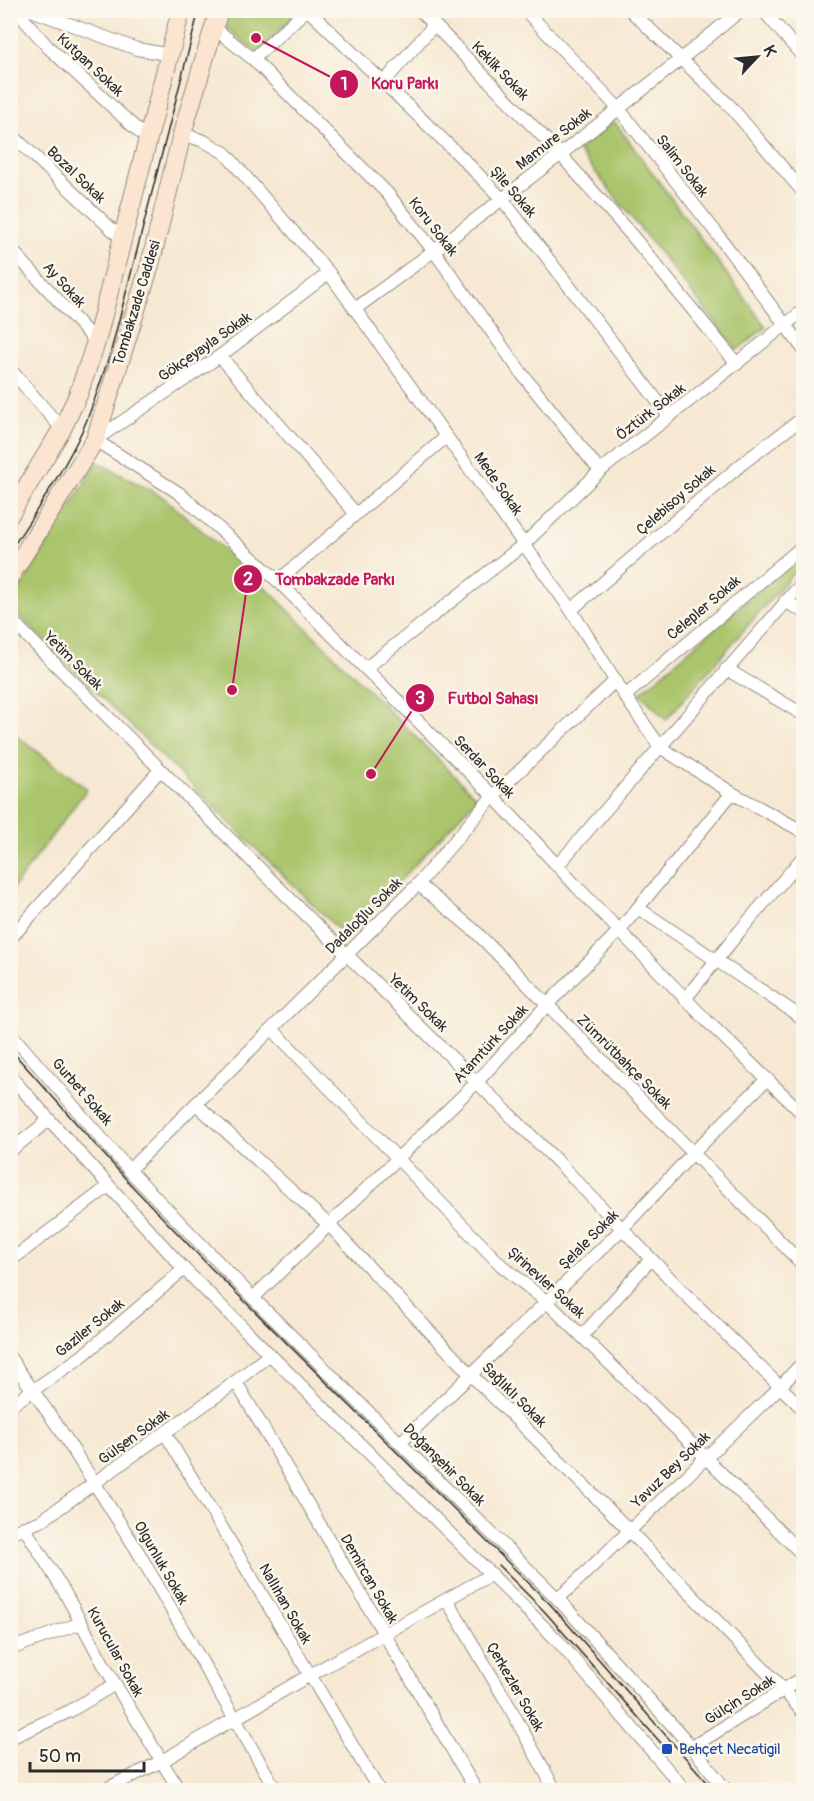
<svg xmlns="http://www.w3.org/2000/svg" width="814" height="1801" viewBox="0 0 814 1801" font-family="Pangolin,sans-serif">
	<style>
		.green { fill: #aac56c; stroke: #6a784c; stroke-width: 1.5 }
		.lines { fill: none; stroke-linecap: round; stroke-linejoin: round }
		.minor-casing { stroke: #908a7e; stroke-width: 14 }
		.secondary-casing { stroke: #908a7e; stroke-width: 20 }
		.minor { stroke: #fff; stroke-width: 12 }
		.secondary { stroke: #fce5d0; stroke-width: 18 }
		.tram { stroke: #2b2b2b; stroke-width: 1.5 }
		.transit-dot { fill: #1a4fb4; stroke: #fbf7ec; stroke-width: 2 }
		.labels { text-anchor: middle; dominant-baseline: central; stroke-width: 5; stroke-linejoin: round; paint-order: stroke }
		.street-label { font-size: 15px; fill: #2b2b2b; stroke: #fbf7ec }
		.transit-label { font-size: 15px; fill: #164399; stroke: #fbf7ec; text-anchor: start }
		.leader { fill: none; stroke: #c2185b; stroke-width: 2 }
		.callout-dot { fill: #c2185b; stroke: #fbf7ec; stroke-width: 2 }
		.mark-label { font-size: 18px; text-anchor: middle; font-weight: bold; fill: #fff }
		.callout-label { font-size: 16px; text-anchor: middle; font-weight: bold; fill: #c2185b; stroke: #fbf7ec; stroke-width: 5; stroke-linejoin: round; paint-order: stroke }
	</style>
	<rect width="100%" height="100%" fill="#fbf7ec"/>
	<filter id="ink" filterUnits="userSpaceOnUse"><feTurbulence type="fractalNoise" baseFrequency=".0167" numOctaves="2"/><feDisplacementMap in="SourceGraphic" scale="12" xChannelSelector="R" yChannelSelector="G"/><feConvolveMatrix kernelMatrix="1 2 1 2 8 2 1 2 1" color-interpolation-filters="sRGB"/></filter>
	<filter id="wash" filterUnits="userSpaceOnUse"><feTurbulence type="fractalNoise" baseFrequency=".008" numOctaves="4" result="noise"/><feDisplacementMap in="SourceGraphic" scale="24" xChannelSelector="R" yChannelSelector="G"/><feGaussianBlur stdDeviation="1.35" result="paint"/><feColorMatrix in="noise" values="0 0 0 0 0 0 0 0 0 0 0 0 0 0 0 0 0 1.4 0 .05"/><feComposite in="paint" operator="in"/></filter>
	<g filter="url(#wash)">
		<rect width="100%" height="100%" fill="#f6e8d2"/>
		<g class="green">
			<path d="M226,11H298L258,54L221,23Z"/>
			<path d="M614,121L766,327L737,350L578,150Z"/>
			<path d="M97,462L163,497L251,573L477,798L347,938L11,608V604Z"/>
			<path d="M803,552V562L666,720L640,693Z"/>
			<path d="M10,731L87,789L11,891H10Z"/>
		</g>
	</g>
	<g filter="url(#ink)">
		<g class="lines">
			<defs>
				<g id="minor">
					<path d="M16,10L48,47L147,139"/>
					<path d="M31,10L137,49L171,55"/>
					<path d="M308,10L461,157L502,199L669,416"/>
					<path d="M420,10L560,154L634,238L737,364"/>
					<path d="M525,10L619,109L718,235L804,350"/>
					<path d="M630,10L730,106L804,193"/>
					<path d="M763,10L804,58"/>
					<path d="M213,27L253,59L387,193L434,251L522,374L600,471"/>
					<path d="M253,59L306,10"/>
					<path d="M383,83L434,25"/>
					<path d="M10,133L122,239"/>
					<path d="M182,134L204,141L225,153L329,273L571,610L625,696L660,747L732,793L804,832"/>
					<path d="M10,248L96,342"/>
					<path d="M329,273L220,356L95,440L179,493L278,581L493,796L577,887L707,1021L804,1115"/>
					<path d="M355,309C486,213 615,114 741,10"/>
					<path d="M220,356L356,514"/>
					<path d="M10,369L62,429"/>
					<path d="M278,581L446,437"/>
					<path d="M785,601L804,612"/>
					<path d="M571,610L743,463L804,417"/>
					<path d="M10,619L289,898L559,1163L682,1291L804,1410"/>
					<path d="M366,668L523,545L600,471L804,310"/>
					<path d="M726,669L804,715"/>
					<path d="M625,696L804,545"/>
					<path d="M557,866L804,581"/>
					<path d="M418,884L475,931L804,1266"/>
					<path d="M638,908L804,1019"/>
					<path d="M10,939L160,770"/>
					<path d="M685,999L739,932L804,856"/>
					<path d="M272,1029L501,1265L547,1302L706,1458L804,1556"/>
					<path d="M10,1033L129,1170L253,1298L558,1599L692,1747L726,1790"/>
					<path d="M10,1076L184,1269L558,1641L685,1790"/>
					<path d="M196,1104L329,1225L471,1375L612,1513L784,1690L804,1714"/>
					<path d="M10,1151L49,1120"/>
					<path d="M129,1170L418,884L493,796L616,680"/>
					<path d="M10,1261L109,1186"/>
					<path d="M253,1298L477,1082L547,1005L619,931L732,793"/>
					<path d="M582,1336L651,1259"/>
					<path d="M10,1358L61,1431L137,1550L276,1790"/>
					<path d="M236,1382L476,1790"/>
					<path d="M10,1406L81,1357L184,1269"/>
					<path d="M165,1433L379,1790"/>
					<path d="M400,1443L622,1229L693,1153L767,1079"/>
					<path d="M24,1527L65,1593L105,1667L179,1790"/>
					<path d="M10,1533L41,1521L226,1389L269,1355"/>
					<path d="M558,1599L780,1387L804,1361"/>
					<path d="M447,1600L509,1706L555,1790"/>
					<path d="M10,1649L81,1623"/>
					<path d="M10,1738L70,1711L115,1684"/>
					<path d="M692,1747L804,1677"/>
					<path d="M104,1790L162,1761L310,1675L492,1574"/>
				</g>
				<g id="secondary">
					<path d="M10,514L62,429L78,395L96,342L181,10"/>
					<path d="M10,576L95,440L150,265L182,134L219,10"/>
				</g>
			</defs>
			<use href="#minor" class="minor-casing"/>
			<use href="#secondary" class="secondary-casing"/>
			<use href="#minor" class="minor"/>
			<use href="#secondary" class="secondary"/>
			<g class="tram">
				<path d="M10,551C36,511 63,472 83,429C94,404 102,377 111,351L199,10"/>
				<path d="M10,1049L133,1187L210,1267L550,1604L714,1790"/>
				<path d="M498,1565L545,1612L668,1751"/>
			</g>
		</g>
	</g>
	<rect class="transit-dot" x="661" y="1743" width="12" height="12" rx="3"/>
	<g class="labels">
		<g class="street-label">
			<text transform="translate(90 65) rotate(43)">Kutgan Sokak</text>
			<text transform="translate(500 71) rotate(46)">Keklik Sokak</text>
			<text transform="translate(554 139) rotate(-38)">Mamure Sokak</text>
			<text transform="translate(682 166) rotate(52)">Salim Sokak</text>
			<text transform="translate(76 175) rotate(44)">Bozal Sokak</text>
			<text transform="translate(513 192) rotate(49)">Şile Sokak</text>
			<text transform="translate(433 227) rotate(52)">Koru Sokak</text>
			<text transform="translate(64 285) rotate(48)">Ay Sokak</text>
			<text transform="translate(137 303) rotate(-73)">Tombakzade Caddesi</text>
			<text transform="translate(205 347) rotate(-35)">Gökçeyayla Sokak</text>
			<text transform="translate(651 412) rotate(-38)">Öztürk Sokak</text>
			<text transform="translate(498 484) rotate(55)">Mede Sokak</text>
			<text transform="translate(676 500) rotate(-41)">Çelebisoy Sokak</text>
			<text transform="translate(704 608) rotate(-40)">Celepler Sokak</text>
			<text transform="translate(73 661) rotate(45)">Yetim Sokak</text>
			<text transform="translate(484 767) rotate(46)">Serdar Sokak</text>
			<text transform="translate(364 916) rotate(-45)">Dadaloğlu Sokak</text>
			<text transform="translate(418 1003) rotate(44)">Yetim Sokak</text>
			<text transform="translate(491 1044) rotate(-47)">Atamtürk Sokak</text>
			<text transform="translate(624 1062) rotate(45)">Zümrütbahçe Sokak</text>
			<text transform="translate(82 1092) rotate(49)">Gurbet Sokak</text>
			<text transform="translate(589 1240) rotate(-45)">Şelale Sokak</text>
			<text transform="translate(546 1283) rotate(42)">Şirinevler Sokak</text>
			<text transform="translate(90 1328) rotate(-39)">Gaziler Sokak</text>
			<text transform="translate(514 1395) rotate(45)">Sağlıklı Sokak</text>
			<text transform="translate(134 1437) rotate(-36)">Gülşen Sokak</text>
			<text transform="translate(444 1465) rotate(45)">Doğanşehir Sokak</text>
			<text transform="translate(671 1470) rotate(-44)">Yavuz Bey Sokak</text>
			<text transform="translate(161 1563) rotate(60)">Olgunluk Sokak</text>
			<text transform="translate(369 1579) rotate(60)">Demircan Sokak</text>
			<text transform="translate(285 1604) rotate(60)">Nallıhan Sokak</text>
			<text transform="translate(115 1652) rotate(61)">Kurucular Sokak</text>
			<text transform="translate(515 1687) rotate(60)">Çerkezler Sokak</text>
			<text transform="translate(740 1700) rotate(-32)">Gülçin Sokak</text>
		</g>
		<g class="transit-label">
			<text x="679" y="1749">Behçet Necatigil</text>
		</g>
	</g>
	<path class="leader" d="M256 38L344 84M232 690L248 579M371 774L420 698"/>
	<g class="callout-dot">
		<circle cx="256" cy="38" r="6"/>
		<circle cx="232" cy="690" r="6"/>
		<circle cx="371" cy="774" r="6"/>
		<circle cx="344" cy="84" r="15"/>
		<circle cx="248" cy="579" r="15"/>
		<circle cx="420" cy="698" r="15"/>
	</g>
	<g class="mark-label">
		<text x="344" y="90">1</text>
		<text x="248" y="585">2</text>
		<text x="420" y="704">3</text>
	</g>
	<g class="callout-label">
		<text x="405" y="89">Koru Parkı</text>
		<text x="335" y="585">Tombakzade Parkı</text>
		<text x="493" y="704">Futbol Sahası</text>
	</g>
	<rect width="814" height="1801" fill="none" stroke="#fbf7ec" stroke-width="36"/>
	<g transform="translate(757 57) rotate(64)" stroke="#fbf7ec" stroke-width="4.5" paint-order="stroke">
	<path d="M0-4.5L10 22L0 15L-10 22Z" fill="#2b2b2b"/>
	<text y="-9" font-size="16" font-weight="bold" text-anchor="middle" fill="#2b2b2b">K</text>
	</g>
	<path d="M30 1762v9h114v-9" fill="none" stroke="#2b2b2b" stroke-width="3"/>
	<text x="39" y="1762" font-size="18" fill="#2b2b2b" stroke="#fbf7ec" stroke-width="4.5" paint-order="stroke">50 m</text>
</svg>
